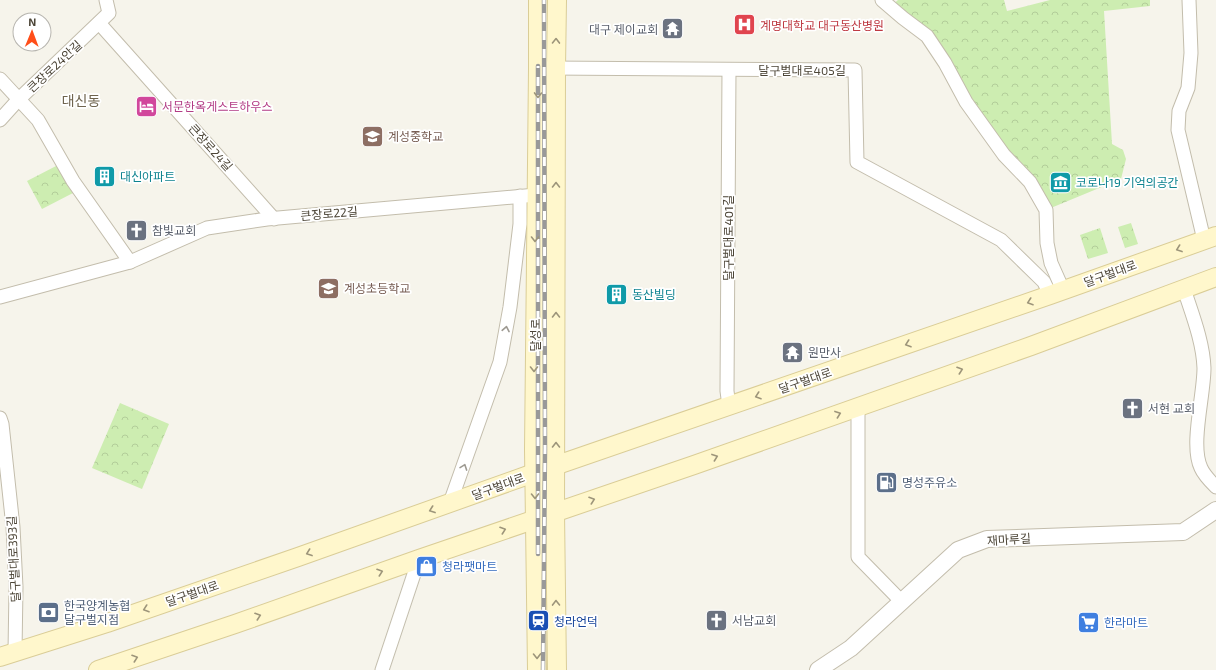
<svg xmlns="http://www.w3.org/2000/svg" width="1216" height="670" viewBox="0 0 1216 670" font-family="'Exo 2','Noto Sans KR',sans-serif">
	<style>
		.forest { fill: url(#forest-crowns) }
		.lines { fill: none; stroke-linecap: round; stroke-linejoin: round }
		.minor-casing { stroke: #c3bdac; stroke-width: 15 }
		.tertiary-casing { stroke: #c3bdac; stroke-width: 18 }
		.secondary-casing { stroke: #dacd97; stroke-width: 20 }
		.minor { stroke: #fff; stroke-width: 13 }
		.tertiary { stroke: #fff; stroke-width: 16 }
		.secondary { stroke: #fff7cc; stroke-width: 18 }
		.rail-casing { stroke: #999; stroke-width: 4.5 }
		.rail { stroke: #fff; stroke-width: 3; stroke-dasharray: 9; stroke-linecap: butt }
		.oneway { stroke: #9d957a }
		.oneway2 { stroke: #9d9991 }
		.labels { text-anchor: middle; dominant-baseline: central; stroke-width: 3.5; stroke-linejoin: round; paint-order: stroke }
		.health-label { font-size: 12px; fill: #be3a42; stroke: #fff; text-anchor: start }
		.worship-label { font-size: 12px; fill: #5b616d; stroke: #fff; text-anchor: start }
		.street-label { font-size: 12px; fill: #4c4537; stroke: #fff }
		.hotel-label { font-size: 12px; fill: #b23c85; stroke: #fff; text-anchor: start }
		.education-label { font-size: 12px; fill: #785e54; stroke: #fff; text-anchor: start }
		.culture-label { font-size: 12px; fill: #0d838f; stroke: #fff; text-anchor: start }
		.service-label { font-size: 12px; fill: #4e5e75; stroke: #fff; text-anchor: start }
		.shop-label { font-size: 12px; fill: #366cbe; stroke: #fff; text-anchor: start }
		.transit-label { font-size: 12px; fill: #164399; stroke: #fff; text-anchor: start }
		.quarter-label { font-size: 14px; fill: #6f644e; stroke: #fff }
	</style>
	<defs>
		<pattern id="forest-crowns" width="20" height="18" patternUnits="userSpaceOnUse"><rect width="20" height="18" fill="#cdedb1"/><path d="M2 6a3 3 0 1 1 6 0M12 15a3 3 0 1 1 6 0" fill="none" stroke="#b2cd99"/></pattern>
	</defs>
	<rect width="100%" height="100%" fill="#f6f4eb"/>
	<g class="forest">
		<path d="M898,0H1004L1007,11L1050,0H1150V6L1104,11L1112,144L1123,150L1126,159L1121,179L1046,210L927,36L890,7Z"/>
		<path d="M58,165L73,193L42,209L27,181Z"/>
		<path d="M1131,223L1138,244L1125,248L1118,227Z"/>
		<path d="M1100,228L1108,253L1088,259L1080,235Z"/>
		<path d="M120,403L169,424L142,489L92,468Z"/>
	</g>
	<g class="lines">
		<defs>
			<g id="minor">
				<path d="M882,0L903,18L927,36L945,63L966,102L1004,155L1030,182L1046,210L1047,243L1051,263L1063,290"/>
				<path d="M1189,0L1191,53L1188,88L1179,111L1178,130L1204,240"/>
				<path d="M99,23L274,219"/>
				<path d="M548,68L855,70L857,162L1001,240L1044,282L1050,295"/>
				<path d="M0,79L38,120L73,181L130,262"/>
				<path d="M0,120L18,100L109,13L106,0"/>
				<path d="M1184,289C1192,314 1203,341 1204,368C1204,396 1190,445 1201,468C1204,475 1211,482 1216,487"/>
				<path d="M0,297L130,262L207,228L267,219L536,195"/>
				<path d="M729,406L727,391L729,70"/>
				<path d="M858,406V557L902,602"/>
				<path d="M0,418L2,424L13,527L16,587L15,652"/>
				<path d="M450,503L500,362L510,307L520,224V196"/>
				<path d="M382,670L419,559"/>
			</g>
			<path id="tertiary" d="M818,670L851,648L958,550L987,539L1183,532L1216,510"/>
			<g id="secondary">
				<path d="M557,0L556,68L555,512L557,670"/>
				<path d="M0,657L107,623L298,557L534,473L1050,295L1216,236"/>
				<path d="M98,670L235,624L419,559L694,465L1031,346L1216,277"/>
				<path d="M537,670L534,450L538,68V0"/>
			</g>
		</defs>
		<use href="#minor" class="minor-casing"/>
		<use href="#tertiary" class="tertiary-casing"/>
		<use href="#secondary" class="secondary-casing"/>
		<use href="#minor" class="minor"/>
		<use href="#tertiary" class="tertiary"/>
		<use href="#secondary" class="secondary"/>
		<defs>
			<g id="rail">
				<path d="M538,554V66"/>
				<path d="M543,670L545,448L544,0"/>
			</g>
		</defs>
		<use href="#rail" class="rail-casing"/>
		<use href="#rail" class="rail"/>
	</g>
	<defs><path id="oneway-chevron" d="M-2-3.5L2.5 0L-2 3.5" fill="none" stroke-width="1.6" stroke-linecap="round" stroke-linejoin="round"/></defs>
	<g class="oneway">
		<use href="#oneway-chevron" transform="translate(556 41) rotate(-89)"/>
		<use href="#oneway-chevron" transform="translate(538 95) rotate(91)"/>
		<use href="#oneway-chevron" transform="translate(556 185) rotate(-90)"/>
		<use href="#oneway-chevron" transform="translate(535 239) rotate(90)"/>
		<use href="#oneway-chevron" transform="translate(1179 249) rotate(160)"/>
		<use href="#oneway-chevron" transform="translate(1030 302) rotate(161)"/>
		<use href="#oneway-chevron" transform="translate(556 315) rotate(-90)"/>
		<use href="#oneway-chevron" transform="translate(908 344) rotate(161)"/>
		<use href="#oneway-chevron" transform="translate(534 369) rotate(90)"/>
		<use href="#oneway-chevron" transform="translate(960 370) rotate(-19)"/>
		<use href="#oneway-chevron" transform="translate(758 396) rotate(161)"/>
		<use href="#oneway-chevron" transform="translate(838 414) rotate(-20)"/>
		<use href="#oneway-chevron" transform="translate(556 445) rotate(-90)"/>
		<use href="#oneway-chevron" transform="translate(715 457) rotate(-20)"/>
		<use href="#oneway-chevron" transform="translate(535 496) rotate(89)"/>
		<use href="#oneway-chevron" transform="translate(592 500) rotate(-19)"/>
		<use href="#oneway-chevron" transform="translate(432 510) rotate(160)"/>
		<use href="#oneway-chevron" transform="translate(503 530) rotate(-19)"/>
		<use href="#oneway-chevron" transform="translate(309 553) rotate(160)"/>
		<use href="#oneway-chevron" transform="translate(380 572) rotate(-19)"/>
		<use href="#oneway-chevron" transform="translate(556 603) rotate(-91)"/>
		<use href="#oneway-chevron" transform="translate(146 609) rotate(161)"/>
		<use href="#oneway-chevron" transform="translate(258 616) rotate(-19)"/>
		<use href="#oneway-chevron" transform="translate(537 656) rotate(89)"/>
		<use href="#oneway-chevron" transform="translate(135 658) rotate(-19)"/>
	</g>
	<g class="oneway2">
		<use href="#oneway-chevron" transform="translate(506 329) rotate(-79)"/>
		<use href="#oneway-chevron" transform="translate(464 467) rotate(-70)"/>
	</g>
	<defs>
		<symbol id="hospital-square" viewBox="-11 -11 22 22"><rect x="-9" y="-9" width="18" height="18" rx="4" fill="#e0444e" stroke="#fff"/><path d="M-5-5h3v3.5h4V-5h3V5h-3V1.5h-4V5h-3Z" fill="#fff"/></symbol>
		<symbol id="temple-square" viewBox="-11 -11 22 22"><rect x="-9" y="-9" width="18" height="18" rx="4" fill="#6b7280" stroke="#fff"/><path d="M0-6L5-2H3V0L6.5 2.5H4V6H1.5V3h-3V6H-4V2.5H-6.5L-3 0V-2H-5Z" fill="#fff"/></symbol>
		<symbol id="hotel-square" viewBox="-11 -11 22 22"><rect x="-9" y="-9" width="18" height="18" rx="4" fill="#d1479c" stroke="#fff"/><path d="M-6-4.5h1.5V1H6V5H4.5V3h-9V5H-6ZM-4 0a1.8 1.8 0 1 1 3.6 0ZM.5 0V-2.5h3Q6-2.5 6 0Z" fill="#fff"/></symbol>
		<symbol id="school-square" viewBox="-11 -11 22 22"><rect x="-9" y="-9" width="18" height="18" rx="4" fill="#8d6e63" stroke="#fff"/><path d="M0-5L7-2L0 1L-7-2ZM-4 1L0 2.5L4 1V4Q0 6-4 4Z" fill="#fff"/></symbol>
		<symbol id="building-square" viewBox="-11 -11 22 22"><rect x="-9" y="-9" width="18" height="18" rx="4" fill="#0f9aa8" stroke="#fff"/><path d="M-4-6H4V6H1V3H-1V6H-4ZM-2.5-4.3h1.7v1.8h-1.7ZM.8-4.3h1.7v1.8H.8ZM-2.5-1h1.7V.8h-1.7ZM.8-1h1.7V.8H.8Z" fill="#fff"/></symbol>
		<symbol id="museum-square" viewBox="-11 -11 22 22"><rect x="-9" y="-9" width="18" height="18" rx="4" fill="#0f9aa8" stroke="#fff"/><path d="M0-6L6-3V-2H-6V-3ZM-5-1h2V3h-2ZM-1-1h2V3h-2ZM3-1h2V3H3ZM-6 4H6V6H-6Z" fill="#fff"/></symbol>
		<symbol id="church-square" viewBox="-11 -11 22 22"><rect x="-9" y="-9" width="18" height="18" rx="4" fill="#6b7280" stroke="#fff"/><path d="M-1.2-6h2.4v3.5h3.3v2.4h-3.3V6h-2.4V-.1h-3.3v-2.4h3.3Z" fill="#fff"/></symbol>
		<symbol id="fuel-square" viewBox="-11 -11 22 22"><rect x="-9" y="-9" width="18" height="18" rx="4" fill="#5c6f8a" stroke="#fff"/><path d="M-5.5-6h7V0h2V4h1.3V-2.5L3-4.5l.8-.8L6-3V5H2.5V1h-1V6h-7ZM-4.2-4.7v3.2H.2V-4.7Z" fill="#fff"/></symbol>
		<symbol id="shop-square" viewBox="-11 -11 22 22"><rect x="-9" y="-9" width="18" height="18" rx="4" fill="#3f7fe0" stroke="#fff"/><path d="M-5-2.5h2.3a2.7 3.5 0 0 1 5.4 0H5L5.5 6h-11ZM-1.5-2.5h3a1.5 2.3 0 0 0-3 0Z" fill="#fff"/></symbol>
		<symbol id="bank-square" viewBox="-11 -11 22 22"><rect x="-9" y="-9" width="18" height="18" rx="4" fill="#5c6f8a" stroke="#fff"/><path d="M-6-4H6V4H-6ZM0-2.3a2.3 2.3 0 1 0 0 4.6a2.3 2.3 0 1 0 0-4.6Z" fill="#fff"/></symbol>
		<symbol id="station-square" viewBox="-11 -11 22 22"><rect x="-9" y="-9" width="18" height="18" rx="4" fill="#1a4fb4" stroke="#fff"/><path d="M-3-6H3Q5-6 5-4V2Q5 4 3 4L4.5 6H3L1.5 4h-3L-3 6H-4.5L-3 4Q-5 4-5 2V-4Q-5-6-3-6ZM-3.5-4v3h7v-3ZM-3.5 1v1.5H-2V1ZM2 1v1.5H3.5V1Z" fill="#fff"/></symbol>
		<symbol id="supermarket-square" viewBox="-11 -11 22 22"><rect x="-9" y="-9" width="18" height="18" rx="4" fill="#3f7fe0" stroke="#fff"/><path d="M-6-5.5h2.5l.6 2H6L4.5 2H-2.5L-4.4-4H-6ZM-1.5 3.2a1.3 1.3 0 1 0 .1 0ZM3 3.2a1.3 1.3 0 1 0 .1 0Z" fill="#fff"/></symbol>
	</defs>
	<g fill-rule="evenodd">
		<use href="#hospital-square" x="732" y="12" width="25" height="25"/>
		<use href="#temple-square" x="660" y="16" width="25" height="25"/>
		<use href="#hotel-square" x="134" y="94" width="25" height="25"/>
		<use href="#school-square" x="360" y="124" width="25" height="25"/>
		<use href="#building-square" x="92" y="164" width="25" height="25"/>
		<use href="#museum-square" x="1048" y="170" width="25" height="25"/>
		<use href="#church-square" x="124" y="218" width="25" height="25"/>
		<use href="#school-square" x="316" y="276" width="25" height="25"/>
		<use href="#building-square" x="604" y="282" width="25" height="25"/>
		<use href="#temple-square" x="780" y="340" width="25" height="25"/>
		<use href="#church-square" x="1120" y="396" width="25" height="25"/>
		<use href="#fuel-square" x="874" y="470" width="25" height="25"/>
		<use href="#shop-square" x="414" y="554" width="25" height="25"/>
		<use href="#bank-square" x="36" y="600" width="25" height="25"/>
		<use href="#church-square" x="704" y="608" width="25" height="25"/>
		<use href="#station-square" x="526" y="608" width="25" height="25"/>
		<use href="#supermarket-square" x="1076" y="610" width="25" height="25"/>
	</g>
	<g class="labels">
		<g class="health-label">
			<text x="760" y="25">계명대학교 대구동산병원</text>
		</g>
		<g class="worship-label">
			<text x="658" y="29" text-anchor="end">대구 제이교회</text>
			<text x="152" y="230">참빛교회</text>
			<text x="808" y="352">원만사</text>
			<text x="1148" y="408">서현 교회</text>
			<text x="732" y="620">서남교회</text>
		</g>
		<g class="street-label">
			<text transform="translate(54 66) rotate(-43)">큰장로24안길</text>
			<text x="802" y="70">달구벌대로405길</text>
			<text transform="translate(211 147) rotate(48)">큰장로24길</text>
			<text transform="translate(329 213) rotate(-5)">큰장로22길</text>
			<text transform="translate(728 238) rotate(-90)">달구벌대로401길</text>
			<text transform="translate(1110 273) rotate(-20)">달구벌대로</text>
			<text transform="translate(535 335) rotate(-90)">달성로</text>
			<text transform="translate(805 380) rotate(-19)">달구벌대로</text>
			<text transform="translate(498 486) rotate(-20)">달구벌대로</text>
			<text transform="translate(1009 539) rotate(-4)">재마루길</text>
			<text transform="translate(13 559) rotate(-93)">달구벌대로393길</text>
			<text transform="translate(192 593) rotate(-19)">달구벌대로</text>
		</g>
		<g class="hotel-label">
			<text x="162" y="106">서문한옥게스트하우스</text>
		</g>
		<g class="education-label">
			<text x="388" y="136">계성중학교</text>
			<text x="344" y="288">계성초등학교</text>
		</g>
		<g class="culture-label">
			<text x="120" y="176">대신아파트</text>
			<text x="1076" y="182">코로나19 기억의공간</text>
			<text x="632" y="294">동산빌딩</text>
		</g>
		<g class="service-label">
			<text x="902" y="482">명성주유소</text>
			<text x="64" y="605">한국양계농협<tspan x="64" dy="14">달구벌지점</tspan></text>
		</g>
		<g class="shop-label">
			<text x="442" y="566">청라팻마트</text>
			<text x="1104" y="622">한라마트</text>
		</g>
		<g class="transit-label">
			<text x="554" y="621">청라언덕</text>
		</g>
		<g class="quarter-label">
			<text x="81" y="100">대신동</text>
		</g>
	</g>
	<g transform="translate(32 32) rotate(1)"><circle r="19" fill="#ffffff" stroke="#b7b5af"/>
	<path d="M0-3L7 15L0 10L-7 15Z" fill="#ff4e19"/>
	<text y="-6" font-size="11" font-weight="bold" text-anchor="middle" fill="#4c4537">N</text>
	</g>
</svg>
